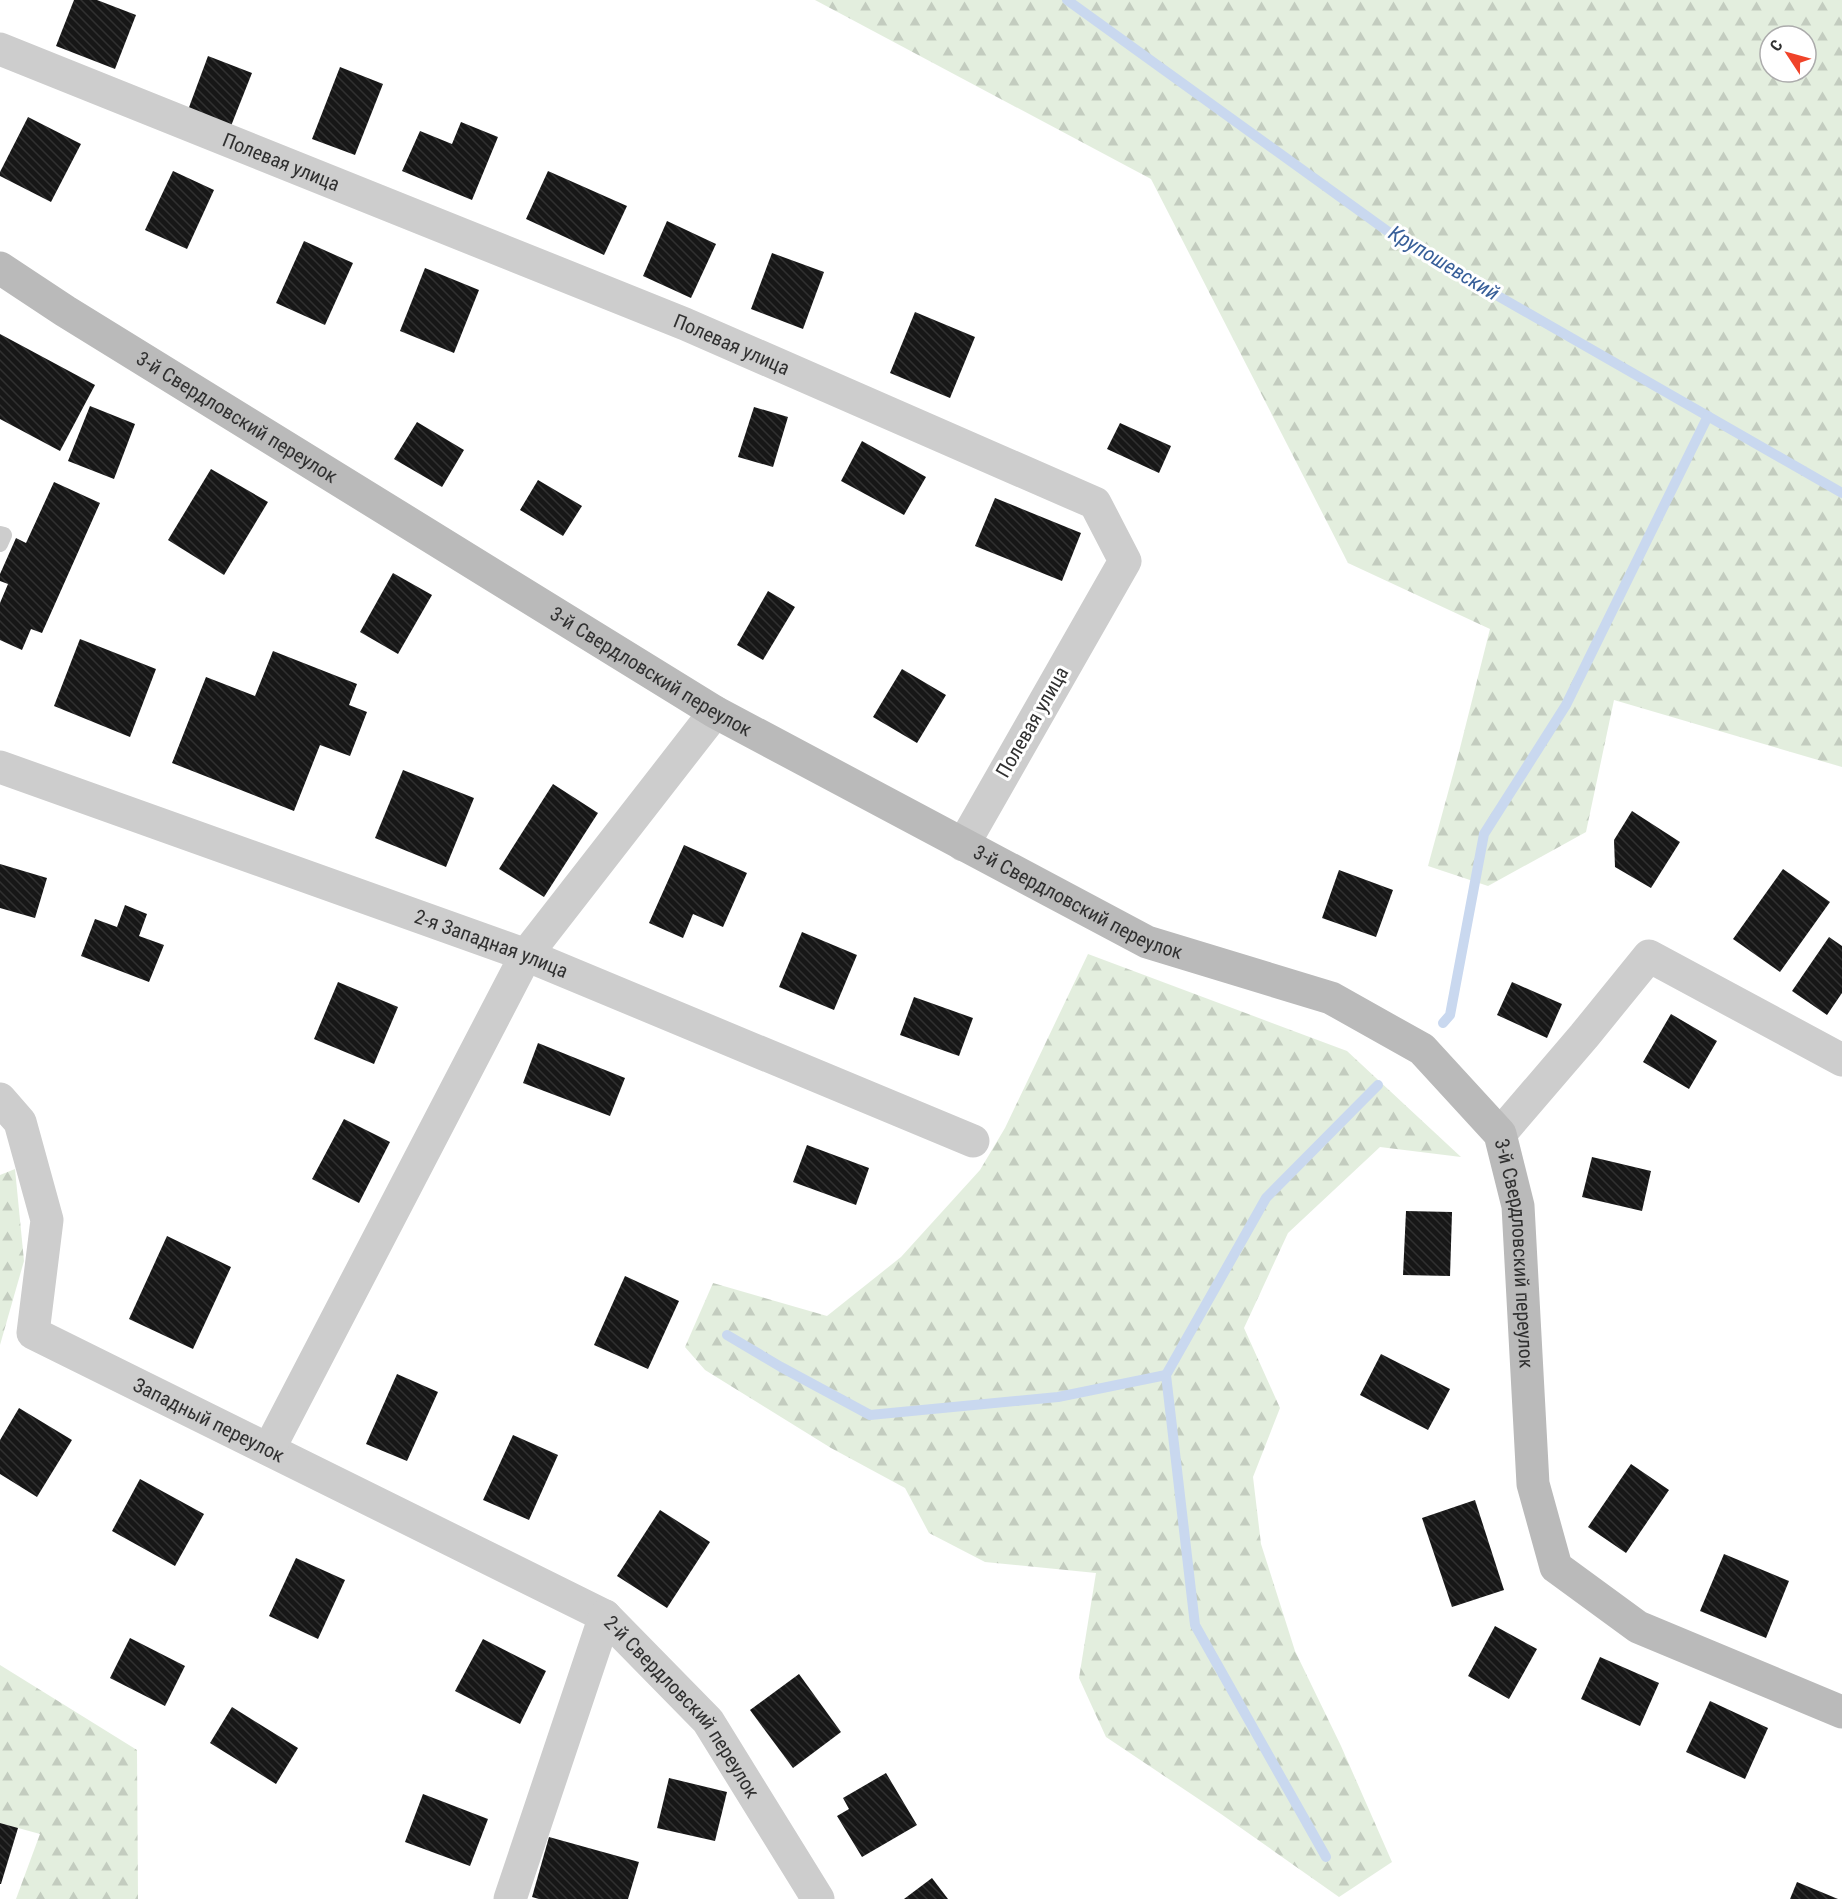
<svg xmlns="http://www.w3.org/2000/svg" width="1842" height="1899" viewBox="0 0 1842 1899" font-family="'Roboto Condensed',sans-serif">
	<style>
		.forest { fill: url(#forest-firs); fill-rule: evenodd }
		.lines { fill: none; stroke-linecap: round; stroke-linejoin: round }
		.stream { stroke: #c9d8ef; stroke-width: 10 }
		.building { fill: url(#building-back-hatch) }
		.lane { stroke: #cdcdcd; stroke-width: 16 }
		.street { stroke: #cdcdcd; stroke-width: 33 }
		.secondary { stroke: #bababa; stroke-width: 33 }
		.labels { text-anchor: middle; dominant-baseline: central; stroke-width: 6; stroke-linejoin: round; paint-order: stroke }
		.street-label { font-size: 20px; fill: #303030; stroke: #fff }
		.water-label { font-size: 21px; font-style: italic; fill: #385f99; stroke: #fff }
	</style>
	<defs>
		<pattern id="forest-firs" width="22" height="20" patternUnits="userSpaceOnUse" patternTransform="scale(1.5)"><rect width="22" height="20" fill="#e3eede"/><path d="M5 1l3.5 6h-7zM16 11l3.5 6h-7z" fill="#c3ccbf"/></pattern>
		<pattern id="building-back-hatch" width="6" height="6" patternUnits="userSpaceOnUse" patternTransform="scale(1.5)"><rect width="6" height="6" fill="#171717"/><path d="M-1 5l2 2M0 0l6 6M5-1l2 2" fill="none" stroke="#303030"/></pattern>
	</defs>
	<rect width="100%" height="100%" fill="#fff"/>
	<g class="forest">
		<path d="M815,0H1842V767L1614,700L1586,832L1488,886L1428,866L1458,756L1490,629L1348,563L1151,179ZM1770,36H1806V72H1770Z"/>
		<path d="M1088,954L1347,1051L1461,1157L1380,1147L1288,1233L1244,1328L1280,1408L1253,1477L1261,1544L1295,1651L1341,1746L1392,1862L1339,1897L1221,1814L1106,1737L1079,1678L1096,1573L985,1562L929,1533L905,1488L831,1448L705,1370L685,1347L713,1283L827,1316L901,1257L980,1170L1005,1128Z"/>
		<path d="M15,1169L24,1261L0,1345V1175Z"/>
		<path d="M0,1665L137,1750L138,1899H16L40,1834L0,1823Z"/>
	</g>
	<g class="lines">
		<g class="stream">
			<path d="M1067,0L1397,238L1842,493"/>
			<path d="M1443,1023L1450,1015L1484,834L1566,705L1708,416"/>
			<path d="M727,1335L781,1367L870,1415L1058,1397L1166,1375"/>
			<path d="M1326,1857L1195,1625L1166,1375L1266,1198L1378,1085"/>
		</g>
	</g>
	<g class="building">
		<path d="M74,0H97L136,15L115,69L56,46Z"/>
		<path d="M208,56L252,73L231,126L188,110Z"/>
		<path d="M340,67L383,84L355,155L312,139Z"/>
		<path d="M28,117L81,144L51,202L0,176V172Z"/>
		<path d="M461,122L498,137L472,200L402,171L420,131L452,144Z"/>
		<path d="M173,171L214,190L187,249L145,230Z"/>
		<path d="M548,171L627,206L604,255L526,219Z"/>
		<path d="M667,221L716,244L691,298L643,276Z"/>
		<path d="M304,241L353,263L325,325L276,303Z"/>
		<path d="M772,253L824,272L803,329L751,309Z"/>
		<path d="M425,268L479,290L454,353L400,331Z"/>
		<path d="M915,312L975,337L950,398L890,373Z"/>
		<path d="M0,334L95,385L60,451L0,419Z"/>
		<path d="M90,406L135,424L114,479L68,461Z"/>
		<path d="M754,407L788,417L773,467L738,457Z"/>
		<path d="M417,422L464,450L442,487L394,459Z"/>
		<path d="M1120,423L1171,446L1159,473L1107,449Z"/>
		<path d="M862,441L926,477L904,515L841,481Z"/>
		<path d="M211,469L268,502L224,575L168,540Z"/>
		<path d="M538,480L582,506L563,536L520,510Z"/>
		<path d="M54,482L100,503L42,633L31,629L22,650L0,640V603L8,584L0,581V574L16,538L26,543Z"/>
		<path d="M995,498L1081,533L1062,581L975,546Z"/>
		<path d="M393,573L432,595L398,654L360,632Z"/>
		<path d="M768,591L795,607L763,660L737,645Z"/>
		<path d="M80,639L156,669L130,737L54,706Z"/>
		<path d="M273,651L357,684L349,705L367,712L350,756L320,745L294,811L172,763L206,677L255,696Z"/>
		<path d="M902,669L946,695L917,743L873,717Z"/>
		<path d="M403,770L474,798L446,867L375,838Z"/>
		<path d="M553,784L598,813L544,897L499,869Z"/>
		<path d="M1632,811L1680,842L1651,888L1615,867L1614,840Z"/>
		<path d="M684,845L747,873L723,927L693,914L683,938L649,923Z"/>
		<path d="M0,864L47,878L35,918L0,908Z"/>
		<path d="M1783,869L1830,902L1780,972L1733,939Z"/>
		<path d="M1339,870L1393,890L1376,937L1322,918Z"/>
		<path d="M125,905L147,914L139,936L164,945L149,982L81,956L95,919L117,927Z"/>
		<path d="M802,932L857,955L834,1010L779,987Z"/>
		<path d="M1829,937L1842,946V993L1827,1015L1792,991Z"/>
		<path d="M338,982L398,1007L374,1064L314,1039Z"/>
		<path d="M1512,982L1562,1004L1547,1038L1497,1015Z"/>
		<path d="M914,997L973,1018L959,1056L900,1035Z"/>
		<path d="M1671,1014L1717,1041L1689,1089L1643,1062Z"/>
		<path d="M538,1043L625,1078L610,1116L523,1083Z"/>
		<path d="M344,1119L390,1142L359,1203L312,1179Z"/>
		<path d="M807,1145L869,1168L856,1205L793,1182Z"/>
		<path d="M1592,1157L1651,1171L1642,1211L1582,1197Z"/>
		<path d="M1406,1211L1452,1212L1450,1276L1403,1275Z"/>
		<path d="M167,1236L231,1267L193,1349L129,1319Z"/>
		<path d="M625,1276L679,1301L648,1369L594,1345Z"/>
		<path d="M1381,1354L1450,1389L1428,1430L1360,1395Z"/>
		<path d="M397,1374L438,1392L407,1461L366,1444Z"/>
		<path d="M19,1408L72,1440L37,1497L0,1474V1440Z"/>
		<path d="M513,1435L558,1455L529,1520L483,1500Z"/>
		<path d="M1631,1464L1669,1490L1626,1553L1588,1527Z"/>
		<path d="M140,1479L204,1514L175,1566L112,1531Z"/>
		<path d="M1475,1500L1504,1590L1452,1607L1422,1518Z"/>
		<path d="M660,1510L710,1542L667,1608L617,1576Z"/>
		<path d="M1724,1554L1789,1581L1766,1638L1700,1611Z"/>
		<path d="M296,1558L345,1580L318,1639L269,1616Z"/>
		<path d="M1495,1626L1537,1649L1509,1699L1468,1676Z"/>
		<path d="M130,1638L185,1666L165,1706L110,1678Z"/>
		<path d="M483,1639L546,1671L520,1724L455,1691Z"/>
		<path d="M1600,1657L1659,1683L1640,1726L1581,1699Z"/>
		<path d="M799,1674L841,1732L793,1768L750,1710Z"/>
		<path d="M1710,1701L1768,1728L1745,1779L1686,1752Z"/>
		<path d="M232,1707L298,1748L276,1784L210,1743Z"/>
		<path d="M886,1773L917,1825L862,1857L837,1816L849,1809L843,1798Z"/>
		<path d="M669,1778L727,1792L715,1841L657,1828Z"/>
		<path d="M423,1794L488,1819L470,1866L405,1842Z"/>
		<path d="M0,1823L18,1828L1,1884H0Z"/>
		<path d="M549,1837L639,1862L628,1899H539L532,1897Z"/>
		<path d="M932,1878L948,1899H904Z"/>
		<path d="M1797,1882L1838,1899H1790Z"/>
	</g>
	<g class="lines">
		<path class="lane" d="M0,534L4,535L0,544"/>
		<g class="street">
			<path id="s1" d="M0,49L685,324L1095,503L1125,561L963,845"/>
			<path id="s2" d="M0,767L526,955L973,1141"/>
			<path id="s3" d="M0,1099L20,1122L47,1220L33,1333L605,1616L708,1721L818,1899"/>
			<path d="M1500,1134L1584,1036L1649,956L1842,1060"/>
			<path d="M269,1449L526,955L715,712"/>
			<path d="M510,1899L605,1616"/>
		</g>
		<path class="secondary" id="s4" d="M0,268L65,311L715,712L1147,942L1331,998L1422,1049L1500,1134L1518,1206L1533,1484L1556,1567L1638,1627L1842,1712"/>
	</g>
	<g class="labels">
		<g class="street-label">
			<text stroke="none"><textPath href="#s1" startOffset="303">Полевая улица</textPath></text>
			<text stroke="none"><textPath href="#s1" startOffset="789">Полевая улица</textPath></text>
			<text stroke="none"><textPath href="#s4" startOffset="280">3-й Свердловский переулок</textPath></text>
			<text stroke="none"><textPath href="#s4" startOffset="766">3-й Свердловский переулок</textPath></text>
			<text transform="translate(1032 722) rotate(-60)">Полевая улица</text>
			<text stroke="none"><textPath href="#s4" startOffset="1252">3-й Свердловский переулок</textPath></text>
			<text stroke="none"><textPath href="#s2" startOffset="522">2-я Западная улица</textPath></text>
			<text stroke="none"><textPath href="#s4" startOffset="1864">3-й Свердловский переулок</textPath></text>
			<text stroke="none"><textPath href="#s3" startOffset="442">Западный переулок</textPath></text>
			<text stroke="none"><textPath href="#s3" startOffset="1004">2-й Свердловский переулок</textPath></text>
		</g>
		<g class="water-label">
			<text transform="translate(1444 263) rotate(31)">Крупошевский</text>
		</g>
	</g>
	<g transform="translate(1788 54) rotate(306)"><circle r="28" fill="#ffffff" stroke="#acacac" stroke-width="1.5"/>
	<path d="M0-4.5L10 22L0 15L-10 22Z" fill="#f04329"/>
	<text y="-9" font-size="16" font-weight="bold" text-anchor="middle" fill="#303030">С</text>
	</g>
</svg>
